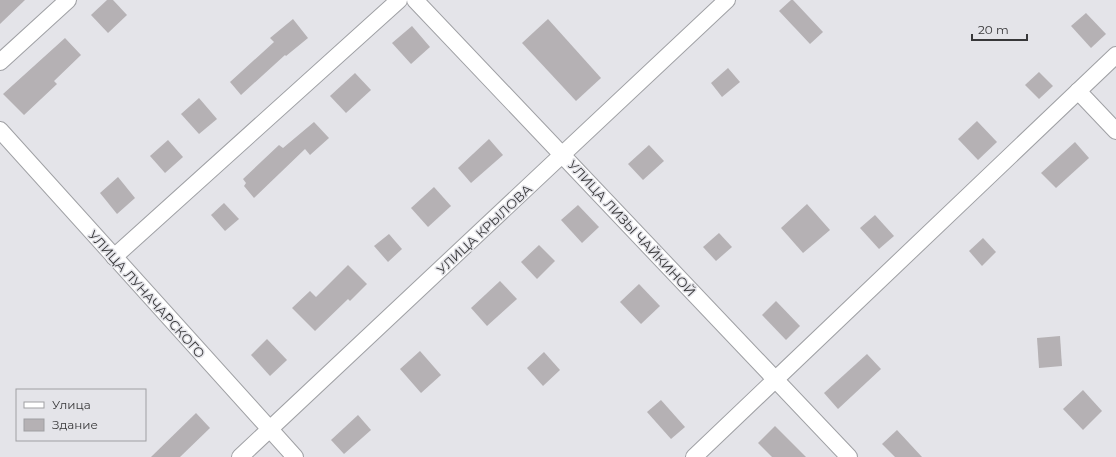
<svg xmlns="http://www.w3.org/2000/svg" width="1116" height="457" viewBox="0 0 1116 457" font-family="Montserrat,sans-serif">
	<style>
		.building { fill: #b5b1b4 }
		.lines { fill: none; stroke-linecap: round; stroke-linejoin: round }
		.street-casing { stroke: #9fa0a4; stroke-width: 18 }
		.street { stroke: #fff; stroke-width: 16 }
		.labels { text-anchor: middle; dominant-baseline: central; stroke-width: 3; stroke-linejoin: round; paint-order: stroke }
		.street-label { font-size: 13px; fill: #373739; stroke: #e4e4e9 }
	</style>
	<rect width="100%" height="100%" fill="#e4e4e9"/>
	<g class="building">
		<path d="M0,0H25L0,24Z"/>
		<path d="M107,0H113L127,15L108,33L91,15Z"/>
		<path d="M791,0H793L823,32L810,44L779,11Z"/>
		<path d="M1086,13L1106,34L1091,48L1071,26Z"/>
		<path d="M293,19L308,38L286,56L285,55L241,95L230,82L274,42L270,38Z"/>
		<path d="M548,19L601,78L576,101L522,43Z"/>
		<path d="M412,26L430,47L411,64L392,43Z"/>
		<path d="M65,38L81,55L54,81L57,84L24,115L3,94Z"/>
		<path d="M728,68L740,82L722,97L711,83Z"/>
		<path d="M1039,72L1053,86L1039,99L1025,85Z"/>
		<path d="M355,73L371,90L346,113L330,96Z"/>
		<path d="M199,98L217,119L199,134L181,114Z"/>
		<path d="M977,121L997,142L978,160L958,139Z"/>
		<path d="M314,122L329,138L310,155L305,149L254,198L244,186L246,183L243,179L279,145L283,148Z"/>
		<path d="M489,139L503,155L471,183L458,168Z"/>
		<path d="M168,140L183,157L165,173L150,156Z"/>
		<path d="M1075,142L1089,158L1056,188L1041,173Z"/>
		<path d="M649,145L664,161L643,180L628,164Z"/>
		<path d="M118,177L135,198L117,214L100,193Z"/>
		<path d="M434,187L451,206L428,227L411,208Z"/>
		<path d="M224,203L239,219L225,231L211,215Z"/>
		<path d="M807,204L830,230L803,253L781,228Z"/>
		<path d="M578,205L599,227L582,243L561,220Z"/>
		<path d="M875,215L894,236L879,249L860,228Z"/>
		<path d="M719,233L732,247L716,261L703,247Z"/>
		<path d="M389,234L402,249L388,262L374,246Z"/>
		<path d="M983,238L996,252L982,266L969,251Z"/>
		<path d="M539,245L555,261L537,279L521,262Z"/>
		<path d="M348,265L367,284L350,301L348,299L315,331L292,308L310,291L316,297Z"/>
		<path d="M500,281L517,299L487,326L471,308Z"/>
		<path d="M639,284L660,306L641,324L620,302Z"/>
		<path d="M776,301L800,326L786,340L762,315Z"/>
		<path d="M1060,336L1062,366L1039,368L1037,338Z"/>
		<path d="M267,339L287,360L270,376L251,355Z"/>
		<path d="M420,351L441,375L421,393L400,369Z"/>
		<path d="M544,352L560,370L543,386L527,368Z"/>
		<path d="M867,354L881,369L838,409L824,393Z"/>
		<path d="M1083,390L1102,411L1083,430L1063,409Z"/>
		<path d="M661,400L685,427L671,439L647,412Z"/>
		<path d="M196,413L210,428L180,457H151Z"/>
		<path d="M358,415L371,430L344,454L331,440Z"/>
		<path d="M775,426L806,457H772L758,443Z"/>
		<path d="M897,430L922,457H895L882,444Z"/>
	</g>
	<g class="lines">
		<defs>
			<g id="street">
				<path d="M415,0L849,457"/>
				<path d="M0,62L68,0"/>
				<path d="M1078,91L1116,131"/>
				<path d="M0,130L295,457"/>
				<path d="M114,257L399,0"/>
				<path d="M240,457L727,0"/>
				<path d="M694,457L1116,55"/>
			</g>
		</defs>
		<use href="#street" class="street-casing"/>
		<use href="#street" class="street"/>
	</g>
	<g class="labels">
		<g class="street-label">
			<text transform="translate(632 228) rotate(47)">УЛИЦА ЛИЗЫ ЧАЙКИНОЙ</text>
			<text transform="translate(484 229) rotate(-43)">УЛИЦА КРЫЛОВА</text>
			<text transform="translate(147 294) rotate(48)">УЛИЦА ЛУНАЧАРСКОГО</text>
		</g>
	</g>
	<rect x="16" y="389" width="130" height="52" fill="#e4e4e9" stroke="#9f9fa3"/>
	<rect x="24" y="402" width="20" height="6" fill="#ffffff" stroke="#9f9fa3"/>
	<text x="52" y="409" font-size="12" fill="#373739">Улица</text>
	<rect x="24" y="419" width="20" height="12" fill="#b5b1b4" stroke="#9f9fa3"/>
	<text x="52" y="429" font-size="12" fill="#373739">Здание</text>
	<path d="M972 34v6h55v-6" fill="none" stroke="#373739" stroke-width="2"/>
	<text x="978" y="34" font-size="12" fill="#373739" stroke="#e4e4e9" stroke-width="3" paint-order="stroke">20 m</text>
</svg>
